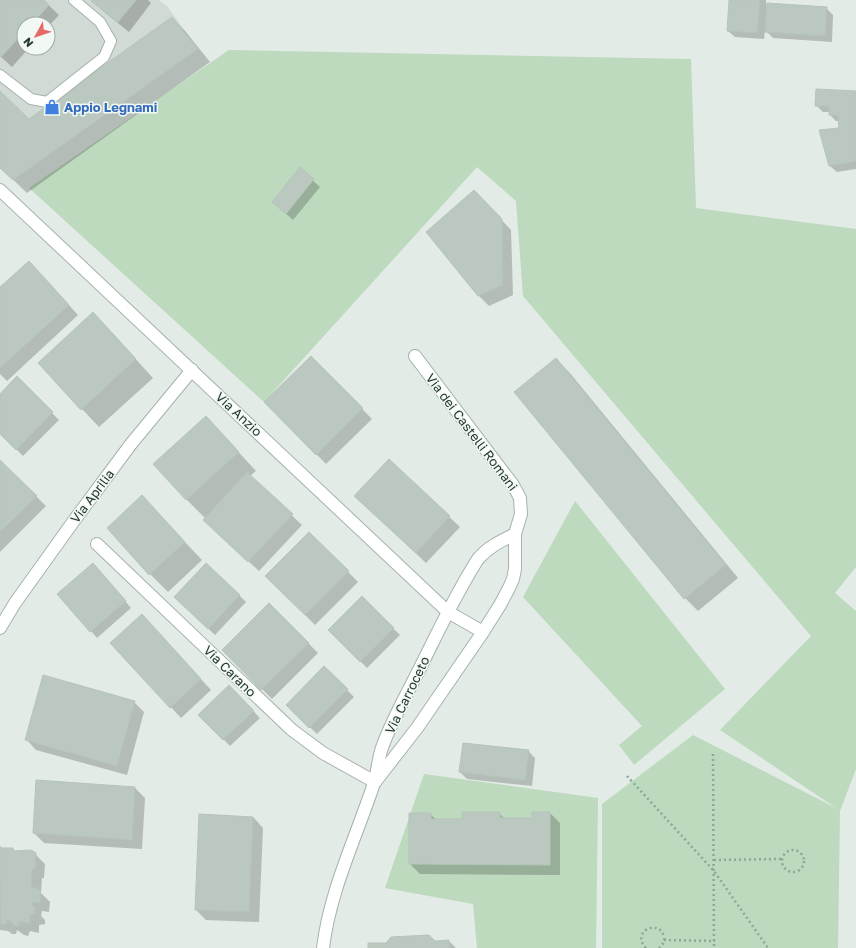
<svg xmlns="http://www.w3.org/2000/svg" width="856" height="948" viewBox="0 0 856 948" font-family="'Golos Text',sans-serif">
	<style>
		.built { fill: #d1dad4; fill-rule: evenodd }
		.green { fill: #bddabe }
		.shadow { fill: #0003 }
		.building { fill: #bbc8c0; stroke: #b5c4ba }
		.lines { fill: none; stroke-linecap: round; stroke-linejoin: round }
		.service-casing { stroke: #a5b2ab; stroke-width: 12 }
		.minor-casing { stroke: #a5b2ab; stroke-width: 14 }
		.path { stroke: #86ab97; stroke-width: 2.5; stroke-dasharray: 2 3; stroke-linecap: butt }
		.service { stroke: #fff; stroke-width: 10 }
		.minor { stroke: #fff; stroke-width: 12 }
		.labels { text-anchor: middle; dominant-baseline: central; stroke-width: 3; stroke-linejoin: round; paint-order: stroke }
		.shop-label { font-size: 13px; font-weight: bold; fill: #366cbe; stroke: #f2f8f4; text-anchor: start }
		.street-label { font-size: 13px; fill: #243a2f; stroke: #f2f8f4 }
	</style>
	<rect width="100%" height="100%" fill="#e2ebe5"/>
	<path class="built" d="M0,0H159L167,6L193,42L9,175L0,166ZM24,24H48V48H24Z"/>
	<g class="green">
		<path d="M229,50L691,59L696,208L856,229V567L835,593L856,611V769L840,811L838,948H602V804L693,735L836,808L720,730L811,636L523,296L516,201L477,167L264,402L29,188Z"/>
		<path d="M575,501L725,689L634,765L619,745L642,726L523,597Z"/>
		<path d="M424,774L598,798L596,948H477L473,904L385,888Z"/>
	</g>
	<g class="shadow">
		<path d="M0,0H43L59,15L48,27V24H24V48H29L12,67L0,56Z"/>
		<path d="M94,0H148L151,3L129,32L103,11L93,1Z"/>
		<path d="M730,0H766V4L826,8L833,15L832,42L773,38L765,30L764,39L735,37L728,31Z"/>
		<path d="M172,18L185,31L210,62L27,193L0,167V93L29,120Z"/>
		<path d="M856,92V169L837,172L830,166L840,129V121H836L830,115V112H823L816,105Z"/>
		<path d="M300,169L320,187L293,220L273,202Z"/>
		<path d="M484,201L511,230L513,295L489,306L479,296L427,232Z"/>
		<path d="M39,272L78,315L7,381L0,374V288Z"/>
		<path d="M111,332L153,378L99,427L82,409Z"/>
		<path d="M311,357L372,419L326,464L265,402Z"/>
		<path d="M556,359L569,372L738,578L698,611L685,598Z"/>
		<path d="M17,378L59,420L23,456L0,433V395Z"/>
		<path d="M206,417L256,471L250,476L302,525L259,571L214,530L205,518L186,499Z"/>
		<path d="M389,460L460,527L426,563L366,506Z"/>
		<path d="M0,461L46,506L0,552Z"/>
		<path d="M142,497L202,560L168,592L150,574Z"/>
		<path d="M310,533L358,582L315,625L266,576Z"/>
		<path d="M99,571L131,608L97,638L91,631Z"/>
		<path d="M239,595L246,602L215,635L182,604Z"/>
		<path d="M362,598L400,635L367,668L330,630Z"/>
		<path d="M269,604L318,653L272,699L223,650Z"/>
		<path d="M152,626L211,690L181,718L112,643Z"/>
		<path d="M324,667L354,697L317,734L287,705Z"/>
		<path d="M229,686L260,718L230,746L200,715Z"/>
		<path d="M134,702L144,712L127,775L36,750L26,739Z"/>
		<path d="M528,751L535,758L532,786L467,779L460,772Z"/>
		<path d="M37,781L135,788L145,798L142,849L44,843L34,833Z"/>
		<path d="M499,813L505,819H532L550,813L560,823V875L420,874L410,864L430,814L437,820H463Z"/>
		<path d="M253,817L263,828L259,922L206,920L196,910Z"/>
		<path d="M0,846L3,849L15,852L35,854L45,864L44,878H42L41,893L50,902L49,912L42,911L41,916L45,920V924L39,925V933L30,931L28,936L24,935L17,930L16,934H12L8,931L0,930V896H2V892H0Z"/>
		<path d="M449,941L456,948H369L435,942Z"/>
	</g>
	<g class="building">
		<path d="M0,0H44L49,5L32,24H24V32L1,57L0,56Z"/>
		<path d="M92,0H136L118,22L91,1Z"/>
		<path d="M729,0H760L757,33L727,31Z"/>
		<path d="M767,3L827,7L825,36L765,32Z"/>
		<path d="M172,17L198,49L13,180L0,168V91L29,119Z"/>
		<path d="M816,89L856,91V161L829,166L819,130L839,128L838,115H829V106H815Z"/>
		<path d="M300,167L314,179L286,214L272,202Z"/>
		<path d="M474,190L502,219L503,285L478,296L426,232Z"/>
		<path d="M29,261L69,305L0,368V287Z"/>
		<path d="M93,312L136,359L81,410L38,363Z"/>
		<path d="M311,356L363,408L316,455L264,402Z"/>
		<path d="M556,358L726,565L684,599L514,392Z"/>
		<path d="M17,376L53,412L16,450L0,434V394Z"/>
		<path d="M206,416L239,452L186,500L153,464Z"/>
		<path d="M389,459L450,516L416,553L354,496Z"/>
		<path d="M0,460L37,496L0,532Z"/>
		<path d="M247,472L293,514L248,562L203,520Z"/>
		<path d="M142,495L185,542L149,575L107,528Z"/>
		<path d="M309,532L349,571L305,615L265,576Z"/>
		<path d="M93,563L126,601L90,632L57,594Z"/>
		<path d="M206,563L240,595L208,629L174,597Z"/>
		<path d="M362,596L394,628L360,662L328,630Z"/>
		<path d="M269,603L309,643L261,690L222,650Z"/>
		<path d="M142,614L201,679L170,708L110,643Z"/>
		<path d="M324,666L348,689L309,728L286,705Z"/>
		<path d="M43,675L135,701L117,766L25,740Z"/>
		<path d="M229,685L254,711L223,740L198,715Z"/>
		<path d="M463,743L529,750L525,780L459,772Z"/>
		<path d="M36,780L135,787L132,840L33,833Z"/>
		<path d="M462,812H500V818H532V812H550V865L409,864V813H431V819H462Z"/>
		<path d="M199,814L253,817L249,912L195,910Z"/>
		<path d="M0,848H13L14,851L31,850L36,853L35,869H32L31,887L37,888L40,891V903L32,902L31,904L35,908V914L30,915V924L20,921L18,926L13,925L12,922L7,920L6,924H1L0,895L1,883H0Z"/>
		<path d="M429,935L435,941L449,940V948H368V943H386L391,937Z"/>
	</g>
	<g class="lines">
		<defs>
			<path id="service" d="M0,75L31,99L47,102L104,57L111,41L100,22L74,0"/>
			<g id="minor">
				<path d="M0,190L448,612L483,632"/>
				<path d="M97,544L292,730L323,753L375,782"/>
				<path d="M0,628L15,603L73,522L131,444L192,370"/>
				<path d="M375,782L417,728L483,632L500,605L509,588L513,579L515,569V534L521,514L520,498L513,485L415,356"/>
				<path d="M323,948C330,890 356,838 374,783C378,771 378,757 383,745C393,718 408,692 421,666C439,630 456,593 478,559C488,547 501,541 515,534"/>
			</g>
		</defs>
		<use href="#service" class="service-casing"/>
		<use href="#minor" class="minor-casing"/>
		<g class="path">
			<path d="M713,754L714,948"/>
			<path d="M627,776L714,871L768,948"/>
			<circle cx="793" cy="861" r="11"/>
			<path d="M714,860L782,859"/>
			<path d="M664,940L715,941"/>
			<path d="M646,948C630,931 660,918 664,937C665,942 662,945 659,948"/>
		</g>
		<use href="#service" class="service"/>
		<use href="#minor" class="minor"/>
	</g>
	<defs>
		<symbol id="shop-bare" viewBox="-9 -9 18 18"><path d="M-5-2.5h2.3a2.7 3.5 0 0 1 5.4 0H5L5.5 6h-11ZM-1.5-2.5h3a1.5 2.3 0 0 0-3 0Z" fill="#3f7fe0" stroke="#f2f8f4" stroke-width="2.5" paint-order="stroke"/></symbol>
	</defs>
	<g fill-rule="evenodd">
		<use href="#shop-bare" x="41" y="96" width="22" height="22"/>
	</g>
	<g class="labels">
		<g class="shop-label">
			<text x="64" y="107">Appio Legnami</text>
		</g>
		<g class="street-label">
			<text transform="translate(239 414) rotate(43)">Via Anzio</text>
			<text transform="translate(472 432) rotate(53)">Via dei Castelli Romani</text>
			<text transform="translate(92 496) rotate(-53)">Via Aprilia</text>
			<text transform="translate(230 671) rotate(44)">Via Carano</text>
			<text transform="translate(407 695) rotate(-64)">Via Carroceto</text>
		</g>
	</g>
	<g transform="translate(36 36) rotate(230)"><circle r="19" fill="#f2f8f4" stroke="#a0aca5"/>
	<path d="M0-3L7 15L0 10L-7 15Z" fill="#e46967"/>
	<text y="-6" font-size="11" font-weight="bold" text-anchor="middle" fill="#243a2f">N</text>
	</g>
</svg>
